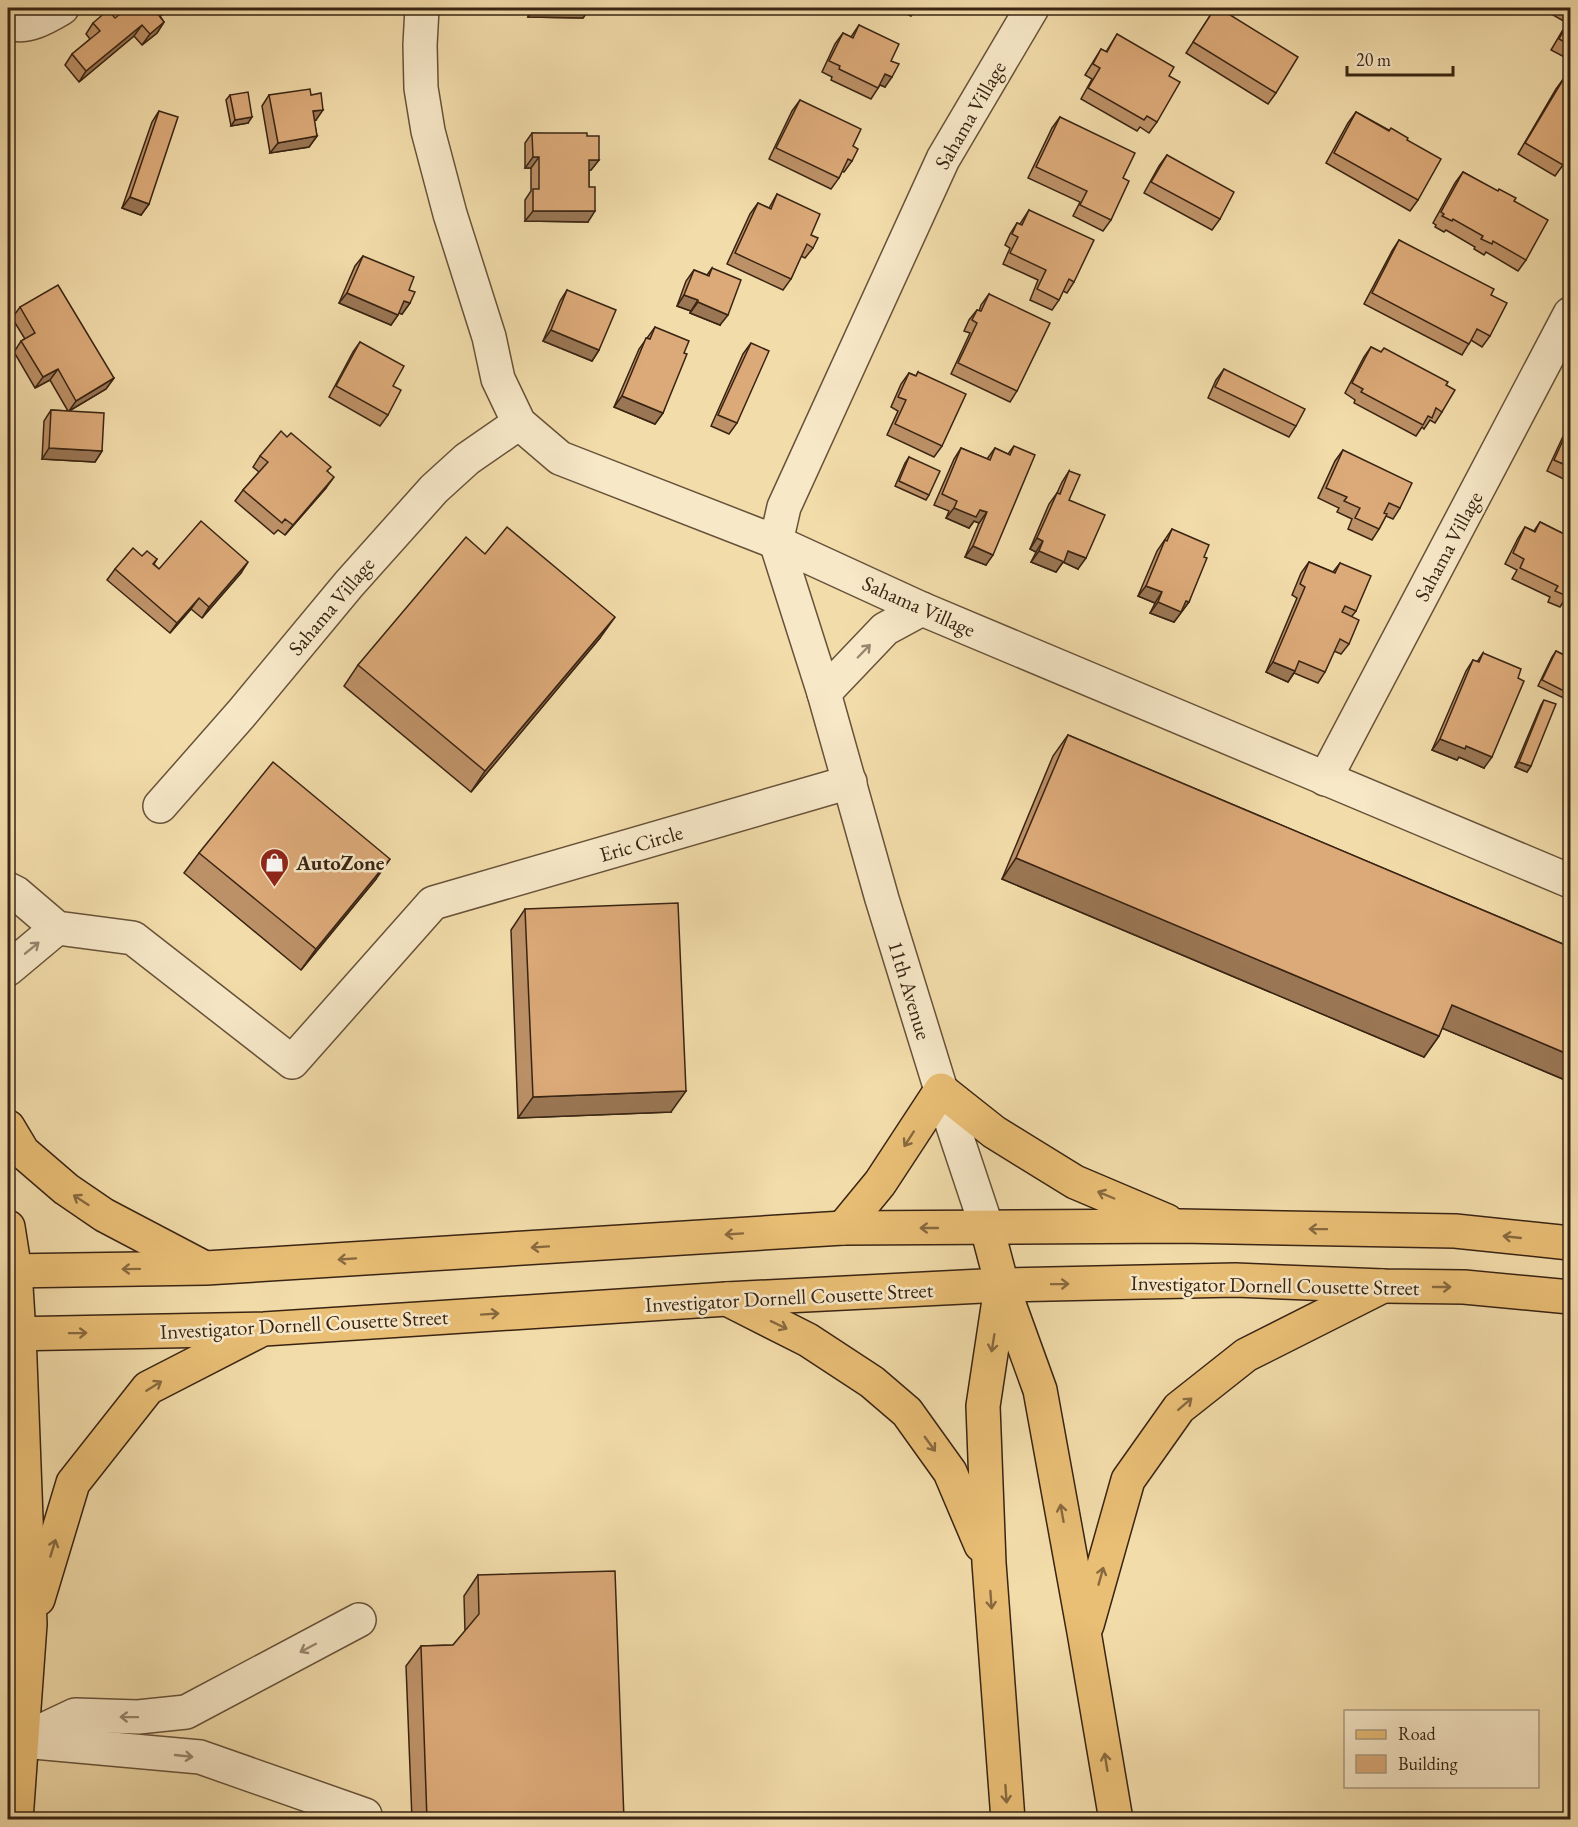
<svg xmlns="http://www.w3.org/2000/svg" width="1578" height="1827" viewBox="0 0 1578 1827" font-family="'EB Garamond',serif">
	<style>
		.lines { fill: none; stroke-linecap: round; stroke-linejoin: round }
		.minor-casing { stroke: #675239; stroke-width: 36 }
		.major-casing { stroke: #392413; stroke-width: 36 }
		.highway-casing { stroke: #392413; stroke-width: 36 }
		.minor { stroke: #f7e8c8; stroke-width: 33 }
		.major { stroke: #e9be75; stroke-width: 33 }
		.highway { stroke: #e9be75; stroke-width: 33 }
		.wall { fill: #bd9167; stroke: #392413; stroke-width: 1.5 }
		.shaded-wall { fill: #9a7654; stroke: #392413; stroke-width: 1.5 }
		.building { fill: #dca978; stroke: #392413; stroke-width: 1.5 }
		.oneway { stroke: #98866e }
		.oneway2 { stroke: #88693f }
		.labels { text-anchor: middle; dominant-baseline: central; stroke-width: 5; stroke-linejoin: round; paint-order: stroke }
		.street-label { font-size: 21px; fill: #392413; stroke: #f7e8c8 }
		.poi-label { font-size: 21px; font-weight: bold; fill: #392413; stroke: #f7e8c8; text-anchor: start }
	</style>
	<rect width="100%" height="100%" fill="#f2dcaa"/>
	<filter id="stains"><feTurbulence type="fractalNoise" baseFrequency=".00333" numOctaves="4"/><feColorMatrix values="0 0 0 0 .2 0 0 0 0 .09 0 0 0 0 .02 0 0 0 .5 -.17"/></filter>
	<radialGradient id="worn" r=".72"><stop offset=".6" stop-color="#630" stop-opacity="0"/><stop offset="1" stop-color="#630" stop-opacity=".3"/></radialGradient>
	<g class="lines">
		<defs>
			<g id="minor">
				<path d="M422,8L420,45L421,88L428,131L450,214L489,337L498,379L519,423L560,458L776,542L922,609L1570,881"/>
				<path d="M8,23C27,29 45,18 62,8"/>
				<path d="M824,693L885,629L922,609"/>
				<path d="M1325,779L1570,314"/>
				<path d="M160,806L241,714L349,584L434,489L467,459L519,423"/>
				<path d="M8,889L16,893L57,928L133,938L292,1062L433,903L850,782"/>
				<path d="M8,969L57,928"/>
				<path d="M987,1228L941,1090L882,899L824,693L776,542L784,507L943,159L1032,8"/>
				<path d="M22,1740L75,1715L138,1717L186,1712L359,1620"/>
				<path d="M23,1741L200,1757L365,1815"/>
			</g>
			<g id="major">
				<path d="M8,1127L23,1152L66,1189L104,1215L201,1266"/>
				<path d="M8,1227L15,1271L19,1334L30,1624L16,1820"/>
				<path d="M843,1228L880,1183L941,1090L994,1132L1075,1182L1167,1221"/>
				<path d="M987,1228L1002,1285"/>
				<path d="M8,1271L206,1268L843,1228L1180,1226L1455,1231L1570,1243"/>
				<path d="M8,1334L264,1329L727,1299L1002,1285L1235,1280L1383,1286L1464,1287L1570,1297"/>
				<path d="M38,1599L73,1483L148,1388L257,1332"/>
			</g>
			<g id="highway">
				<path d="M1002,1285L1040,1390L1084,1632L1116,1820"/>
				<path d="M1001,1287L983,1406L989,1563L1008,1820"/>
				<path d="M727,1299L808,1340L872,1382L907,1412L950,1472L981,1545"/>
				<path d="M1087,1625L1128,1480L1179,1408L1246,1355L1383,1286"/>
			</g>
		</defs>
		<use href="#minor" class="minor-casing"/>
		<use href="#major" class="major-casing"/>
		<use href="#highway" class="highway-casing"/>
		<use href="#minor" class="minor"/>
		<use href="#major" class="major"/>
		<use href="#highway" class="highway"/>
	</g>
	<g class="wall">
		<path d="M528,8H590L583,18L528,17Z"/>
		<path d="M893,8H917L911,16Z"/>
		<path d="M1215,8L1276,93L1268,104L1186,53Z"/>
		<path d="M1541,8H1570V60L1551,50L1567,23Z"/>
		<path d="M163,14L160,16L164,22L157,33L142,45L134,36L79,82L65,65L72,54L90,39L86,34L93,23L115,18Z"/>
		<path d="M859,25L891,61L885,87L880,85L871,99L831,80L832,77L822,72L835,44L843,33L851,37Z"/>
		<path d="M1117,34L1169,76L1157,122L1149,133L1140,127L1137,131L1081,99L1092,79L1085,75L1101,49L1106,52Z"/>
		<path d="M1564,78L1563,165L1555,176L1518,154L1556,89Z"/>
		<path d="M230,95L248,123L231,126L226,100Z"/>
		<path d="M269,95L316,120L314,121L317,136L309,147L270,153L262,106Z"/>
		<path d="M800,100L853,146L852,161L844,172L842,171L839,178L831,189L769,159L792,111Z"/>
		<path d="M159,111L149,204L141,215L122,208L152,122Z"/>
		<path d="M1356,112L1407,140L1418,200L1410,211L1326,163L1348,123Z"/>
		<path d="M1060,117L1123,178L1111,220L1103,231L1073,216L1080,202L1028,178L1052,128Z"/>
		<path d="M532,133L587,136L599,160L591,170H589L588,222L525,221V200L531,191V168H525V143Z"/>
		<path d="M1167,155L1220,219L1212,230L1144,193L1159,166Z"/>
		<path d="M1463,172L1514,201L1526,260L1518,271L1486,252L1484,255L1474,249L1475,247L1446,230L1444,232L1435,227L1436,225L1433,223L1455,183Z"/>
		<path d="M777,194L811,235L813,248L805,258L801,256L791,279L783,290L727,264L750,214L758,203L769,208Z"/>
		<path d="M1029,210L1074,282L1067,293L1063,291L1059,300L1052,310L1030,300L1038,280L1003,264L1010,248L1005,245L1010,234L1017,223L1020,224Z"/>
		<path d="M1399,240L1491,295L1490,336L1482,347L1471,340L1462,355L1364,304L1392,251Z"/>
		<path d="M363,256L409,290L410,303L402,314L399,313L391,325L339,303L355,266Z"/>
		<path d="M712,268L720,325L690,313L691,311L677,306L686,281L694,270L707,275Z"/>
		<path d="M567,290L599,350L592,361L543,341L560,301Z"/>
		<path d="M989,294L1017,391L1010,402L951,374L970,333L964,331L969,320L977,310L979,311L981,305Z"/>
		<path d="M20,307L114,378L106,389L69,411L102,451L95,462L42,459L44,421L51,410L68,411L50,380L35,388L14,352L21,341L25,339L12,318Z"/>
		<path d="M655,327L684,353L663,413L655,424L614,407L639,349Z"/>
		<path d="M360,342L393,386L388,415L380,426L329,397L353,352Z"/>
		<path d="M751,343L737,423L729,434L711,426L743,354Z"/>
		<path d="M1371,347L1446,385L1442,412L1435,423L1430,420L1424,429L1422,427L1416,436L1354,403L1355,400L1345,393L1364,357Z"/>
		<path d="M1224,369L1296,426L1289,437L1208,398L1216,380Z"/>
		<path d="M918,372L942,446L934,457L887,435L898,411L891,407L901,384L909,373L916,376Z"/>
		<path d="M1570,423V482L1547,471L1566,430Z"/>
		<path d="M1014,446L986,565L965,557L979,523L974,521L969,528L946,518L949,511L934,505L954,459L961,448L987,459L995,448L1008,454Z"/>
		<path d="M1343,450L1400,508L1393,519L1386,516L1379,529L1372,540L1348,529L1352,519L1337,512L1339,508L1318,498L1335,461Z"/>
		<path d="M260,456L328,472L326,488L285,535L278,530L274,534L235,501L243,490L259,472L253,467Z"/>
		<path d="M909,457L929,495L926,500L895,486L905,463Z"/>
		<path d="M1069,471V500L1078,569L1063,562L1056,572L1031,562L1036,552L1030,549L1049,504L1057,493L1062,482Z"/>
		<path d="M1540,522L1570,537V601L1565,599L1560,607L1548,602L1550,597L1512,579L1517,570L1505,564L1518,538L1525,527L1534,531Z"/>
		<path d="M1172,529L1204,557L1189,602L1174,622L1150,613L1155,603L1138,596L1157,551Z"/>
		<path d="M485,554L600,638L471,792L344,686L358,665Z"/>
		<path d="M142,556L157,559L154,564L159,569L241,573L202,618L191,609L170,633L107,580L115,569Z"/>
		<path d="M1309,562L1333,572L1340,563L1356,611L1352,616L1349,644L1341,654L1334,651L1325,672L1318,683L1294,673L1288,682L1266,672L1297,598L1292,595L1301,573Z"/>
		<path d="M1556,651L1570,658V696L1568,700L1538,686L1552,657Z"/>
		<path d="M1483,653L1484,768L1459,757L1457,760L1432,750L1466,671L1473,660L1477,662Z"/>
		<path d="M1544,700L1531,766L1527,772L1515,767L1541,705Z"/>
		<path d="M1068,735L1570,947V1082L1442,1028L1439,1036L1424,1057L1002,879L1053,756Z"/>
		<path d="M199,853L376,879L301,970L184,873Z"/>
		<path d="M525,909L671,1112L518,1118L511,930Z"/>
		<path d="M478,1575L624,1820H412L406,1666L421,1646L453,1645L465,1631L464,1596Z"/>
	</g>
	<g class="shaded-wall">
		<path d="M164,8H167L163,14L150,24L157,13Z"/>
		<path d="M535,8H590L583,18L528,17Z"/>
		<path d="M164,22L157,33L142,45L150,34Z"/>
		<path d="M142,25L134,36L79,82L86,71Z"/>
		<path d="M885,74L892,77L885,87L878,84Z"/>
		<path d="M323,110L316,120L305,122L313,111Z"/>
		<path d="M252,117L248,123L231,126L235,120Z"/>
		<path d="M317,136L309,147L270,153L278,143Z"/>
		<path d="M533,157H539L531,168H525Z"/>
		<path d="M589,160H599L591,170H581Z"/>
		<path d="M130,197L149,204L141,215L122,208Z"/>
		<path d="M533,211H595L588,222L525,221Z"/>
		<path d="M347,293L398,315L391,325L339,303Z"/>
		<path d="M684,295L698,300L691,311L677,306Z"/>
		<path d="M404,301L410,303L402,314L396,312Z"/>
		<path d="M698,302L728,315L720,325L690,313Z"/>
		<path d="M551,330L599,350L592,361L543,341Z"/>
		<path d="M58,369L50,380L35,388L43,377Z"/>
		<path d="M114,378L106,389L69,411L76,401Z"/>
		<path d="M622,396L663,413L655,424L614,407Z"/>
		<path d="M49,448L102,451L95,462L42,459Z"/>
		<path d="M334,477L326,488L285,535L293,525Z"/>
		<path d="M954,508L980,510L987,512L979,523L974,521L969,528L946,518Z"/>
		<path d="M1037,538L1043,541L1036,552L1030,549Z"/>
		<path d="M973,546L993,555L986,565L965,557Z"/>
		<path d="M1039,551H1068L1086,558L1078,569L1063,562L1056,572L1031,562Z"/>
		<path d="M248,562L241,573L202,618L209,607Z"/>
		<path d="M1146,586L1162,592L1155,603L1138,596Z"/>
		<path d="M199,598L191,609L170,633L177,623Z"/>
		<path d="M1186,601L1189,602L1174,622L1150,613L1158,602Z"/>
		<path d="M615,617L600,638L471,792L485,771Z"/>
		<path d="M1273,662L1295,671L1288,682L1266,672Z"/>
		<path d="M1440,739L1466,746L1492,757L1484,768L1459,757L1457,760L1432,750Z"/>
		<path d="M1519,762L1531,766L1527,772L1515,767Z"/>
		<path d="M1016,858L1439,1036L1424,1057L1002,879Z"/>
		<path d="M390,859L376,879L301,970L316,949Z"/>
		<path d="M1452,1005L1570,1055V1082L1437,1026Z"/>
		<path d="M686,1091L671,1112L518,1118L533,1097Z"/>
	</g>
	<g class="building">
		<path d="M127,8H164L157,13L164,22L150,34L142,25L86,71L72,54L100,31L93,23L108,10L115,18Z"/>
		<path d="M1215,8H1219L1298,57L1276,93L1193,42Z"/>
		<path d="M1570,19V45L1559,39Z"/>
		<path d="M859,25L899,44L891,61L899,64L892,77L885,74L878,88L839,69L840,66L829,61L843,33L853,38Z"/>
		<path d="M1117,34L1174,67L1169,76L1180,82L1157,122L1147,116L1144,120L1088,88L1100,68L1093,64L1101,49L1107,52Z"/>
		<path d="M1564,78L1570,82V152L1563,165L1525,143Z"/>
		<path d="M310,89L311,95L321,93L323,110L313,111L317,136L278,143L269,95Z"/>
		<path d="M248,92L252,117L235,120L230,95Z"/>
		<path d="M800,100L861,129L853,146L858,149L852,161L848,159L839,178L776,148Z"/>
		<path d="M159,111L178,117L149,204L130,197Z"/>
		<path d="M1356,112L1389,131L1391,128L1408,138L1407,140L1441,159L1418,200L1334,153Z"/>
		<path d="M1060,117L1135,153L1123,178L1129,181L1111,220L1080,205L1087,191L1036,167Z"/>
		<path d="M532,133H587V136H599V160H589V187H595V211H533V189H539V157H533Z"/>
		<path d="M1167,155L1234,192L1220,219L1151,182Z"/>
		<path d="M1463,172L1498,191L1499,189L1516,198L1514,201L1548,220L1526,260L1493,241L1492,244L1481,239L1483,236L1453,219L1452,221L1442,216L1444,214L1441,212Z"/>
		<path d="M777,194L820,214L811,235L818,238L813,248L807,244L791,279L735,253L758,203L771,209Z"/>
		<path d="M1029,210L1094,240L1074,282L1069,279L1059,300L1037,289L1046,270L1010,253L1018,237L1012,234L1017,223L1022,225Z"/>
		<path d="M1399,240L1494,289L1491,295L1507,303L1490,336L1477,329L1469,344L1372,293Z"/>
		<path d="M363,256L414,277L409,290L415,292L410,303L404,301L398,315L347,293Z"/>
		<path d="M712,268L741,280L728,315L698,302V300L684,295L694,270L709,276Z"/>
		<path d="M58,285L114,378L76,401L58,369L43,377L21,341L35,333L20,307Z"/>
		<path d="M567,290L616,310L599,350L551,330Z"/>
		<path d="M989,294L1050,323L1017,391L958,363L977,323L972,320L977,310L981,311Z"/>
		<path d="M655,327L689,341L684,353L687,354L663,413L622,396L646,338L650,339Z"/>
		<path d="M360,342L404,366L393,386L401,390L388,415L336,386Z"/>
		<path d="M751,343L769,351L737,423L718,415Z"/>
		<path d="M1371,347L1381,352L1384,348L1448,382L1446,385L1455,390L1442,412L1436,408L1432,418L1428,416L1423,425L1361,392L1363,389L1352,383Z"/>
		<path d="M1224,369L1305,409L1296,426L1215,387Z"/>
		<path d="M918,372L966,394L942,446L895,424L906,400L898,397L909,373L916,376Z"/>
		<path d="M51,410L104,413L102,451L49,448Z"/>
		<path d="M1570,425V467L1554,460Z"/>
		<path d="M281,431L287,437L291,433L331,467L327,471L334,477L293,525L285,519L282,523L243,490L268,462L260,456Z"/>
		<path d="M1014,446L1035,455L993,555L973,546L987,512L980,510L976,517L954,508L957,501L942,494L961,448L990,460L995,448L1010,455Z"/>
		<path d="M1343,450L1412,483L1400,508L1389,503L1384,513L1387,514L1379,529L1355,518L1360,508L1344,501L1347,497L1326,488Z"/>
		<path d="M909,457L940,471L929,495L899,481Z"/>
		<path d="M1069,471L1080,475L1069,500L1105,515L1086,558L1068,551L1064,562L1039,551L1043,541L1037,538L1057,493L1060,494Z"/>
		<path d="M201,521L248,562L209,607L199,598L177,623L115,569L133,548L142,556L147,551L157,559L153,564L159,569Z"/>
		<path d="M1540,522L1570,537V589L1567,596L1555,591L1558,586L1520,568L1524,559L1513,553L1525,527L1535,532Z"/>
		<path d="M507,527L615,617L485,771L358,665L466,537L485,554Z"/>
		<path d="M1172,529L1209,545L1204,557L1207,558L1189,602L1186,601L1181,612L1158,602L1162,592L1146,586L1165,540L1167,541Z"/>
		<path d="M1309,562L1335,573L1340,563L1371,576L1356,611L1345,606L1342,612L1359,620L1349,644L1340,639L1325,672L1299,661L1295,671L1273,662L1305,587L1300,584Z"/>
		<path d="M1556,651L1570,658V694L1542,680Z"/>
		<path d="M1483,653L1521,669L1518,678L1524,681L1492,757L1466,746L1465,749L1440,739L1473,660L1479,662Z"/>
		<path d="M1544,700L1556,704L1531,766L1519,762Z"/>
		<path d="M1068,735L1570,947V1055L1452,1005L1439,1036L1016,858Z"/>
		<path d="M273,762L390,859L316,949L199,853Z"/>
		<path d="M678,903L686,1091L533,1097L525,909Z"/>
		<path d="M615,1571L624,1820H427L421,1646L453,1645L479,1614L478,1575Z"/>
	</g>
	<defs><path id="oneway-shaft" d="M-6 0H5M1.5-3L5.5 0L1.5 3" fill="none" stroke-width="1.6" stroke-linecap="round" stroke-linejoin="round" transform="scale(1.5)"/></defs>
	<g class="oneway">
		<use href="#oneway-shaft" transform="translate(864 651) rotate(-46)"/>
		<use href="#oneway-shaft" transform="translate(32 948) rotate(-39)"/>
		<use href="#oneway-shaft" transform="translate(308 1648) rotate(152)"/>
		<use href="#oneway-shaft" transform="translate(129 1717) rotate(-179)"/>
		<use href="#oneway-shaft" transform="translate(184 1756) rotate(6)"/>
	</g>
	<g class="oneway2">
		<use href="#oneway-shaft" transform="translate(909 1139) rotate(123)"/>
		<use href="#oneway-shaft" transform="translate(1106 1195) rotate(-157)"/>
		<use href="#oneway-shaft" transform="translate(81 1200) rotate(-147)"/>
		<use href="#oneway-shaft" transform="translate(929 1228) rotate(-180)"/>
		<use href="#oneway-shaft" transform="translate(1318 1229) rotate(-179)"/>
		<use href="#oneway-shaft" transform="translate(734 1234) rotate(176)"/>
		<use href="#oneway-shaft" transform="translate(1512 1237) rotate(-174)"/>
		<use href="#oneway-shaft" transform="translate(540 1247) rotate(176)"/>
		<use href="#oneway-shaft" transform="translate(347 1259) rotate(176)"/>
		<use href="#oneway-shaft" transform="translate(131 1269) rotate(179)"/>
		<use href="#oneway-shaft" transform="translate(1060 1284) rotate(-1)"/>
		<use href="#oneway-shaft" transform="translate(1442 1287)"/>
		<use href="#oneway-shaft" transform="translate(490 1314) rotate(-4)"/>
		<use href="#oneway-shaft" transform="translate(779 1325) rotate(26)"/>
		<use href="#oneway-shaft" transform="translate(78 1333) rotate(-1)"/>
		<use href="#oneway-shaft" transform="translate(993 1343) rotate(99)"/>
		<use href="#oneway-shaft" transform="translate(154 1386) rotate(-32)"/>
		<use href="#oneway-shaft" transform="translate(1185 1404) rotate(-41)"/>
		<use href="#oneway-shaft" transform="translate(930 1444) rotate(54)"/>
		<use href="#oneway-shaft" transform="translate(1062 1513) rotate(-100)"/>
		<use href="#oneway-shaft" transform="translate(53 1548) rotate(-73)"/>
		<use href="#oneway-shaft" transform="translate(1101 1576) rotate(-74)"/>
		<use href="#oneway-shaft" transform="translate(991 1600) rotate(86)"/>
		<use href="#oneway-shaft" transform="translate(1106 1762) rotate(-99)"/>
		<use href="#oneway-shaft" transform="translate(1006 1794) rotate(86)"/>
	</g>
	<defs>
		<symbol id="shop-pin" viewBox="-11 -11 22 30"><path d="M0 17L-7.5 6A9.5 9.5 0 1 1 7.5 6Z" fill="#8f2418" stroke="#f7e8c8"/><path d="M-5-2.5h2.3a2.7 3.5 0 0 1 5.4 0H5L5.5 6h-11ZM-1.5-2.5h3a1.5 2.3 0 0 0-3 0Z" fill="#fff"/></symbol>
	</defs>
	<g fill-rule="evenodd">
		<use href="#shop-pin" x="258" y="846" width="33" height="45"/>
	</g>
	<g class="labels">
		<g class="street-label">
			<text transform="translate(970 115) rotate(-60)">Sahama Village</text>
			<text transform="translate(1448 546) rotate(-62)">Sahama Village</text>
			<text transform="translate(331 606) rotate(-50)">Sahama Village</text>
			<text transform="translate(919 606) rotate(24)">Sahama Village</text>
			<text transform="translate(641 843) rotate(-16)">Eric Circle</text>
			<text transform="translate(910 990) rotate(73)">11th Avenue</text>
			<text transform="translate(1275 1285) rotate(1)">Investigator Dornell Cousette Street</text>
			<text transform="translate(789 1297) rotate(-3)">Investigator Dornell Cousette Street</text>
			<text transform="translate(304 1324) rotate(-3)">Investigator Dornell Cousette Street</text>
		</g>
		<g class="poi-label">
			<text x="296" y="862">AutoZone</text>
		</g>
	</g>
	<rect width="1578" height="1827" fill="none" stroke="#f2dcaa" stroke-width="30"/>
	<rect x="9" y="9" width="1560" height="1809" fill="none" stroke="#392413" stroke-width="3"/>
	<rect x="15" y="15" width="1548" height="1797" fill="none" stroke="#392413" stroke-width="1.5"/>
	<rect x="1344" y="1710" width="195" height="78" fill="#f7e8c8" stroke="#ab9a80" stroke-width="1.5"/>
	<rect x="1356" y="1730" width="30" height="9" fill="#e9be75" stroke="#ab9a80" stroke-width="1.5"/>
	<text x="1398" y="1740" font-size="18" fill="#392413">Road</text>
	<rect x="1356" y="1755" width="30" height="18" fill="#dca978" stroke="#ab9a80" stroke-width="1.5"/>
	<text x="1398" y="1770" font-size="18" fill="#392413">Building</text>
	<path d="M1347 66v9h106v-9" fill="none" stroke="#392413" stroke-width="3"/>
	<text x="1356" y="66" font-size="18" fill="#392413" stroke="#f7e8c8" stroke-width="4.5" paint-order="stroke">20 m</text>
	<rect width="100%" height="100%" filter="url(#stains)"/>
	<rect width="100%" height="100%" fill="url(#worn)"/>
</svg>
